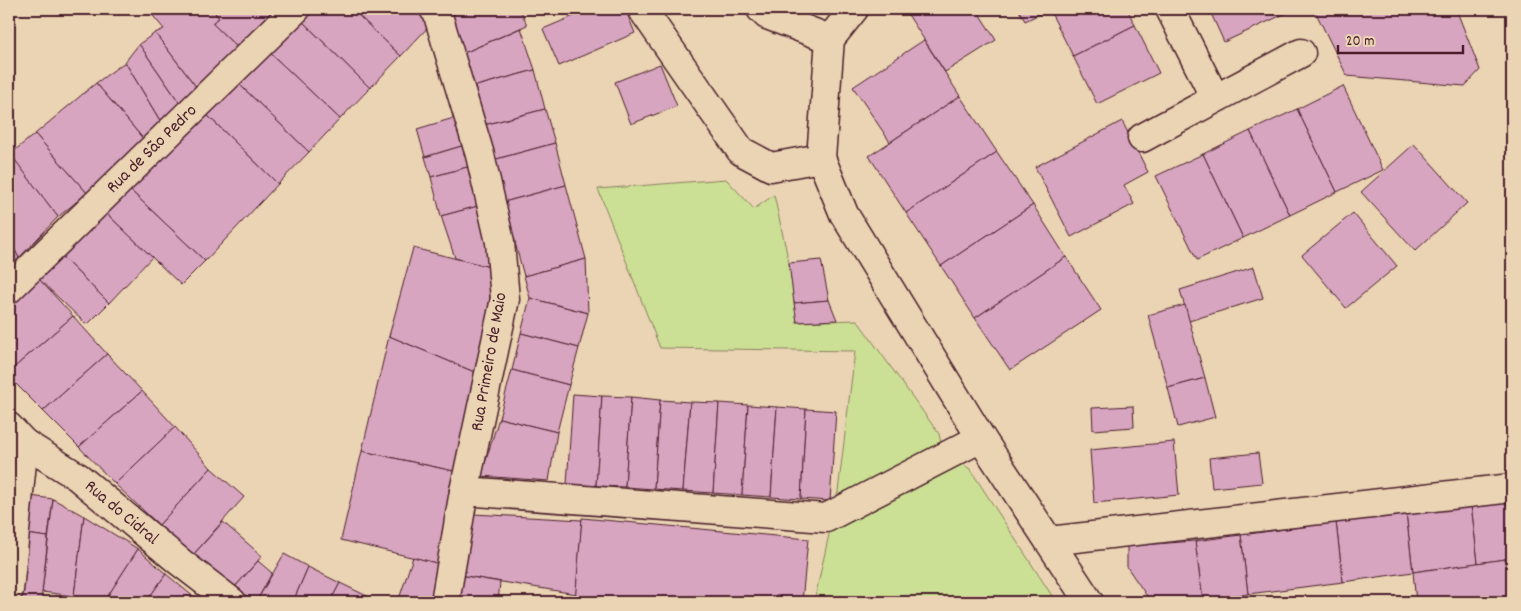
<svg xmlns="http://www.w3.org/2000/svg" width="1521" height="611" viewBox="0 0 1521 611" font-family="Dekko,sans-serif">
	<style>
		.green { fill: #cbe094; stroke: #8a8060 }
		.building { fill: #d8a5c1; stroke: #4a1f2b }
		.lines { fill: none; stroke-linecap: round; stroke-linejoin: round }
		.minor-casing { stroke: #4a1f2b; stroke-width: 31 }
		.minor { stroke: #ead4b3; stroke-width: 28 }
		.labels { text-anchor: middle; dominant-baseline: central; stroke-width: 4; stroke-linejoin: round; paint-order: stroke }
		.street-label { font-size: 18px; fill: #4a1f2b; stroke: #ead4b3 }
	</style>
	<rect width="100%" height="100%" fill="#ead4b3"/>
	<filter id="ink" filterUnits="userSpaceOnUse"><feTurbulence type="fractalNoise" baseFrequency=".02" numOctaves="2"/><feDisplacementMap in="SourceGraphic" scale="10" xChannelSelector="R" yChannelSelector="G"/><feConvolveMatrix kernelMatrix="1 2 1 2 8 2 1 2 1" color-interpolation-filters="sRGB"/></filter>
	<g filter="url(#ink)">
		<g class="green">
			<path d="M726,179L754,209L774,195L789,263L797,322L857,320L939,434L941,443L836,508L855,351L660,348L598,189Z"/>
			<path d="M958,461L970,469L1056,602H814L830,530Z"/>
		</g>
		<g class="building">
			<path d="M155,9H212L219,18L212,23L237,47L197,88L155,33L164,29L149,11Z"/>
			<path d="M212,9H274L237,47L212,23L219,18Z"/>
			<path d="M310,9H352L401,56L370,88L300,19Z"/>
			<path d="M352,9H417L432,23L401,56Z"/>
			<path d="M466,9H520L527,25L464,53L448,17Z"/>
			<path d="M590,9H625L635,33L559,66L543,29Z"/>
			<path d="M914,9H976L996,40L945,72L907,13Z"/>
			<path d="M1018,9H1050L1025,21Z"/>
			<path d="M1049,9H1127L1135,25L1073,56Z"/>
			<path d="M1209,9H1295L1224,42Z"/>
			<path d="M1314,9H1456L1480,70L1465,86L1347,76Z"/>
			<path d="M300,19L370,88L340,119L267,50Z"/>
			<path d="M1135,25L1159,73L1097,104L1073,56Z"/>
			<path d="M521,28L535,70L473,87L464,53Z"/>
			<path d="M155,33L197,88L181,105L139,44Z"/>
			<path d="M924,40L960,96L890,142L853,87Z"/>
			<path d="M139,44L181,105L162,124L125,62Z"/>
			<path d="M267,50L340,119L309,152L237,82Z"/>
			<path d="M125,62L162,124L145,141L96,83Z"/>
			<path d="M660,64L677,106L631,124L615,82Z"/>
			<path d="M535,70L545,109L484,125L473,87Z"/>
			<path d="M237,82L309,152L278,184L205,113Z"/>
			<path d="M96,83L145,141L87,193L35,134Z"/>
			<path d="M1343,86L1383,170L1337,192L1297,109Z"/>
			<path d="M960,96L997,152L906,213L869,156Z"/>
			<path d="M545,109L555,143L493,160L484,125Z"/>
			<path d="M1297,109L1337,192L1290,215L1250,131Z"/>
			<path d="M205,113L278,184L205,261L129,189Z"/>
			<path d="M457,117L465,145L425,157L417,129Z"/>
			<path d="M1122,121L1148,172L1124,185L1134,204L1071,237L1035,167Z"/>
			<path d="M1250,131L1290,215L1243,238L1203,154Z"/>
			<path d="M35,134L87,193L58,217L10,154Z"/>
			<path d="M555,143L566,185L504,202L493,160Z"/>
			<path d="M1414,144L1467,203L1415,251L1361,192Z"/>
			<path d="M465,145L471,166L431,177L425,157Z"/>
			<path d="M9,152L58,217L19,258L9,239Z"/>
			<path d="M997,152L1033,205L941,266L906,213Z"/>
			<path d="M1203,154L1243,238L1197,260L1156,176Z"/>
			<path d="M471,166L482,205L441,216L431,177Z"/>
			<path d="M566,185L586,259L524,276L504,202Z"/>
			<path d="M129,189L205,261L181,285L105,212Z"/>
			<path d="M482,205L494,268L455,258L441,216Z"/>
			<path d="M1033,205L1066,257L975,318L941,266Z"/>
			<path d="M105,212L152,257L109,303L61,256Z"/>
			<path d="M1353,213L1397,266L1346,308L1302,255Z"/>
			<path d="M9,239L19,258L9,267Z"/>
			<path d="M413,248L494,268L479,374L389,336Z"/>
			<path d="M61,256L109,303L87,325L39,279Z"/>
			<path d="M1066,257L1101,310L1010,370L975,318Z"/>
			<path d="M586,259L588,313L530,298L524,276Z"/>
			<path d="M821,260L829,300L794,303L789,263Z"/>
			<path d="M1254,267L1263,298L1189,321L1180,290Z"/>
			<path d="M39,279L73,316L9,372V307Z"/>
			<path d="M530,298L588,313L579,348L521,333Z"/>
			<path d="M829,300L837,320L797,322L794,303Z"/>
			<path d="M1185,305L1205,378L1168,388L1148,315Z"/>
			<path d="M73,316L107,354L43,411L9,377V372Z"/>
			<path d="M521,333L579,348L569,385L512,370Z"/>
			<path d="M389,336L479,374L458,472L362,451Z"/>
			<path d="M107,354L142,391L79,447L43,411Z"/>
			<path d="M512,370L569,385L557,432L499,418Z"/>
			<path d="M1205,378L1215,417L1178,427L1168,388Z"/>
			<path d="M142,391L175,427L115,484L79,447Z"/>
			<path d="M573,394L602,396L596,486L567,484Z"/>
			<path d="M602,396L631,397L625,487L596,486Z"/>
			<path d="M631,397L660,400L654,489L625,487Z"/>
			<path d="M660,400L690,402L683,491L654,489Z"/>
			<path d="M690,402L719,403L713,493L683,491Z"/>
			<path d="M719,403L748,405L742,495L713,493Z"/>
			<path d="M748,405L777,407L771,497L742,495Z"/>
			<path d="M1133,406L1134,427L1093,430L1092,408Z"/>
			<path d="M777,407L806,409L801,499L771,497Z"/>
			<path d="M806,409L836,411L830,501L801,499Z"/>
			<path d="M499,418L557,432L549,481L481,476Z"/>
			<path d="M175,427L211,468L159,525L115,484Z"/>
			<path d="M1174,442L1179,495L1094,503L1090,450Z"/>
			<path d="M362,451L458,472L440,564L341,540Z"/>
			<path d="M1258,453L1262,483L1212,488L1209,458Z"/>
			<path d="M211,468L244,497L193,555L159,525Z"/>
			<path d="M22,495L53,499L48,537L18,533Z"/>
			<path d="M53,499L84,516L74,596L42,592Z"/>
			<path d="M1512,499V558L1478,563L1471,505Z"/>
			<path d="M1471,505L1478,563L1413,572L1406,513Z"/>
			<path d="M1406,513L1413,572L1343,582L1336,522Z"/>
			<path d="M473,514L582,520L576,594L459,575Z"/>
			<path d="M84,516L138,549L104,602H82L74,596Z"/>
			<path d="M582,518L808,539L802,602H575Z"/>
			<path d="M223,522L262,556L234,588L193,555Z"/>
			<path d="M1336,522L1343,582L1248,594L1241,535Z"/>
			<path d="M18,533L48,537L41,602H10Z"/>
			<path d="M1241,535L1248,594L1203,600L1195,541Z"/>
			<path d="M1195,541L1203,602H1151L1127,567V546Z"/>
			<path d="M138,549L166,574L146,602H104Z"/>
			<path d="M284,554L308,567L293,602H256Z"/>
			<path d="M413,557L440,564L431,602H398Z"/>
			<path d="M1512,558V602H1416L1413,572Z"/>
			<path d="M258,561L272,573L256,602L234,588Z"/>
			<path d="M308,567L340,583L330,602H293Z"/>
			<path d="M166,574L195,598L192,602H146Z"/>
			<path d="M459,575L500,582L498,602H455Z"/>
			<path d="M340,583L369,597L366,602H330Z"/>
			<path d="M369,597L377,602H366Z"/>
		</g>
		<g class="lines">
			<defs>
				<g id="minor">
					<path d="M434,9L437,12L480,155L500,242L505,299L464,491L445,602"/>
					<path d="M642,9L741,151L771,167L821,158"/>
					<path d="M761,9L767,15L830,39"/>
					<path d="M854,9L830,39L821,158L844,214L981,438L1089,602"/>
					<path d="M1170,9L1215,98"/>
					<path d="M1142,138L1301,53"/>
					<path id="s1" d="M9,289L296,9"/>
					<path id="s2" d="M9,427L24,443L78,477L180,562L232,602"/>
					<path d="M464,491L826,518L981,438"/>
					<path d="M1049,541L1512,488"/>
					<path d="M9,590L24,443"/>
				</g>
			</defs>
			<use href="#minor" class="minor-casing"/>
			<use href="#minor" class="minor"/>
		</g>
	</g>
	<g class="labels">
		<g class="street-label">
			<text stroke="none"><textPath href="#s1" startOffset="200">Rua de São Pedro</textPath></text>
			<text transform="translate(490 362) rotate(-80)">Rua Primeiro de Maio</text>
			<text stroke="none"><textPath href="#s2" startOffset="142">Rua do Cidral</textPath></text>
		</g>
	</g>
	<rect width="1521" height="611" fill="none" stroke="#ead4b3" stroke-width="30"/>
	<rect x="15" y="15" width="1491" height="581" fill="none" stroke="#4a1f2b" stroke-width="2" filter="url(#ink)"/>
	<path d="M1338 45v8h125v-8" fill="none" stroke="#4a1f2b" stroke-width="2.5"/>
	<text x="1346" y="45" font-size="15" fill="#4a1f2b" stroke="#ead4b3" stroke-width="4" paint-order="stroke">20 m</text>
</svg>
